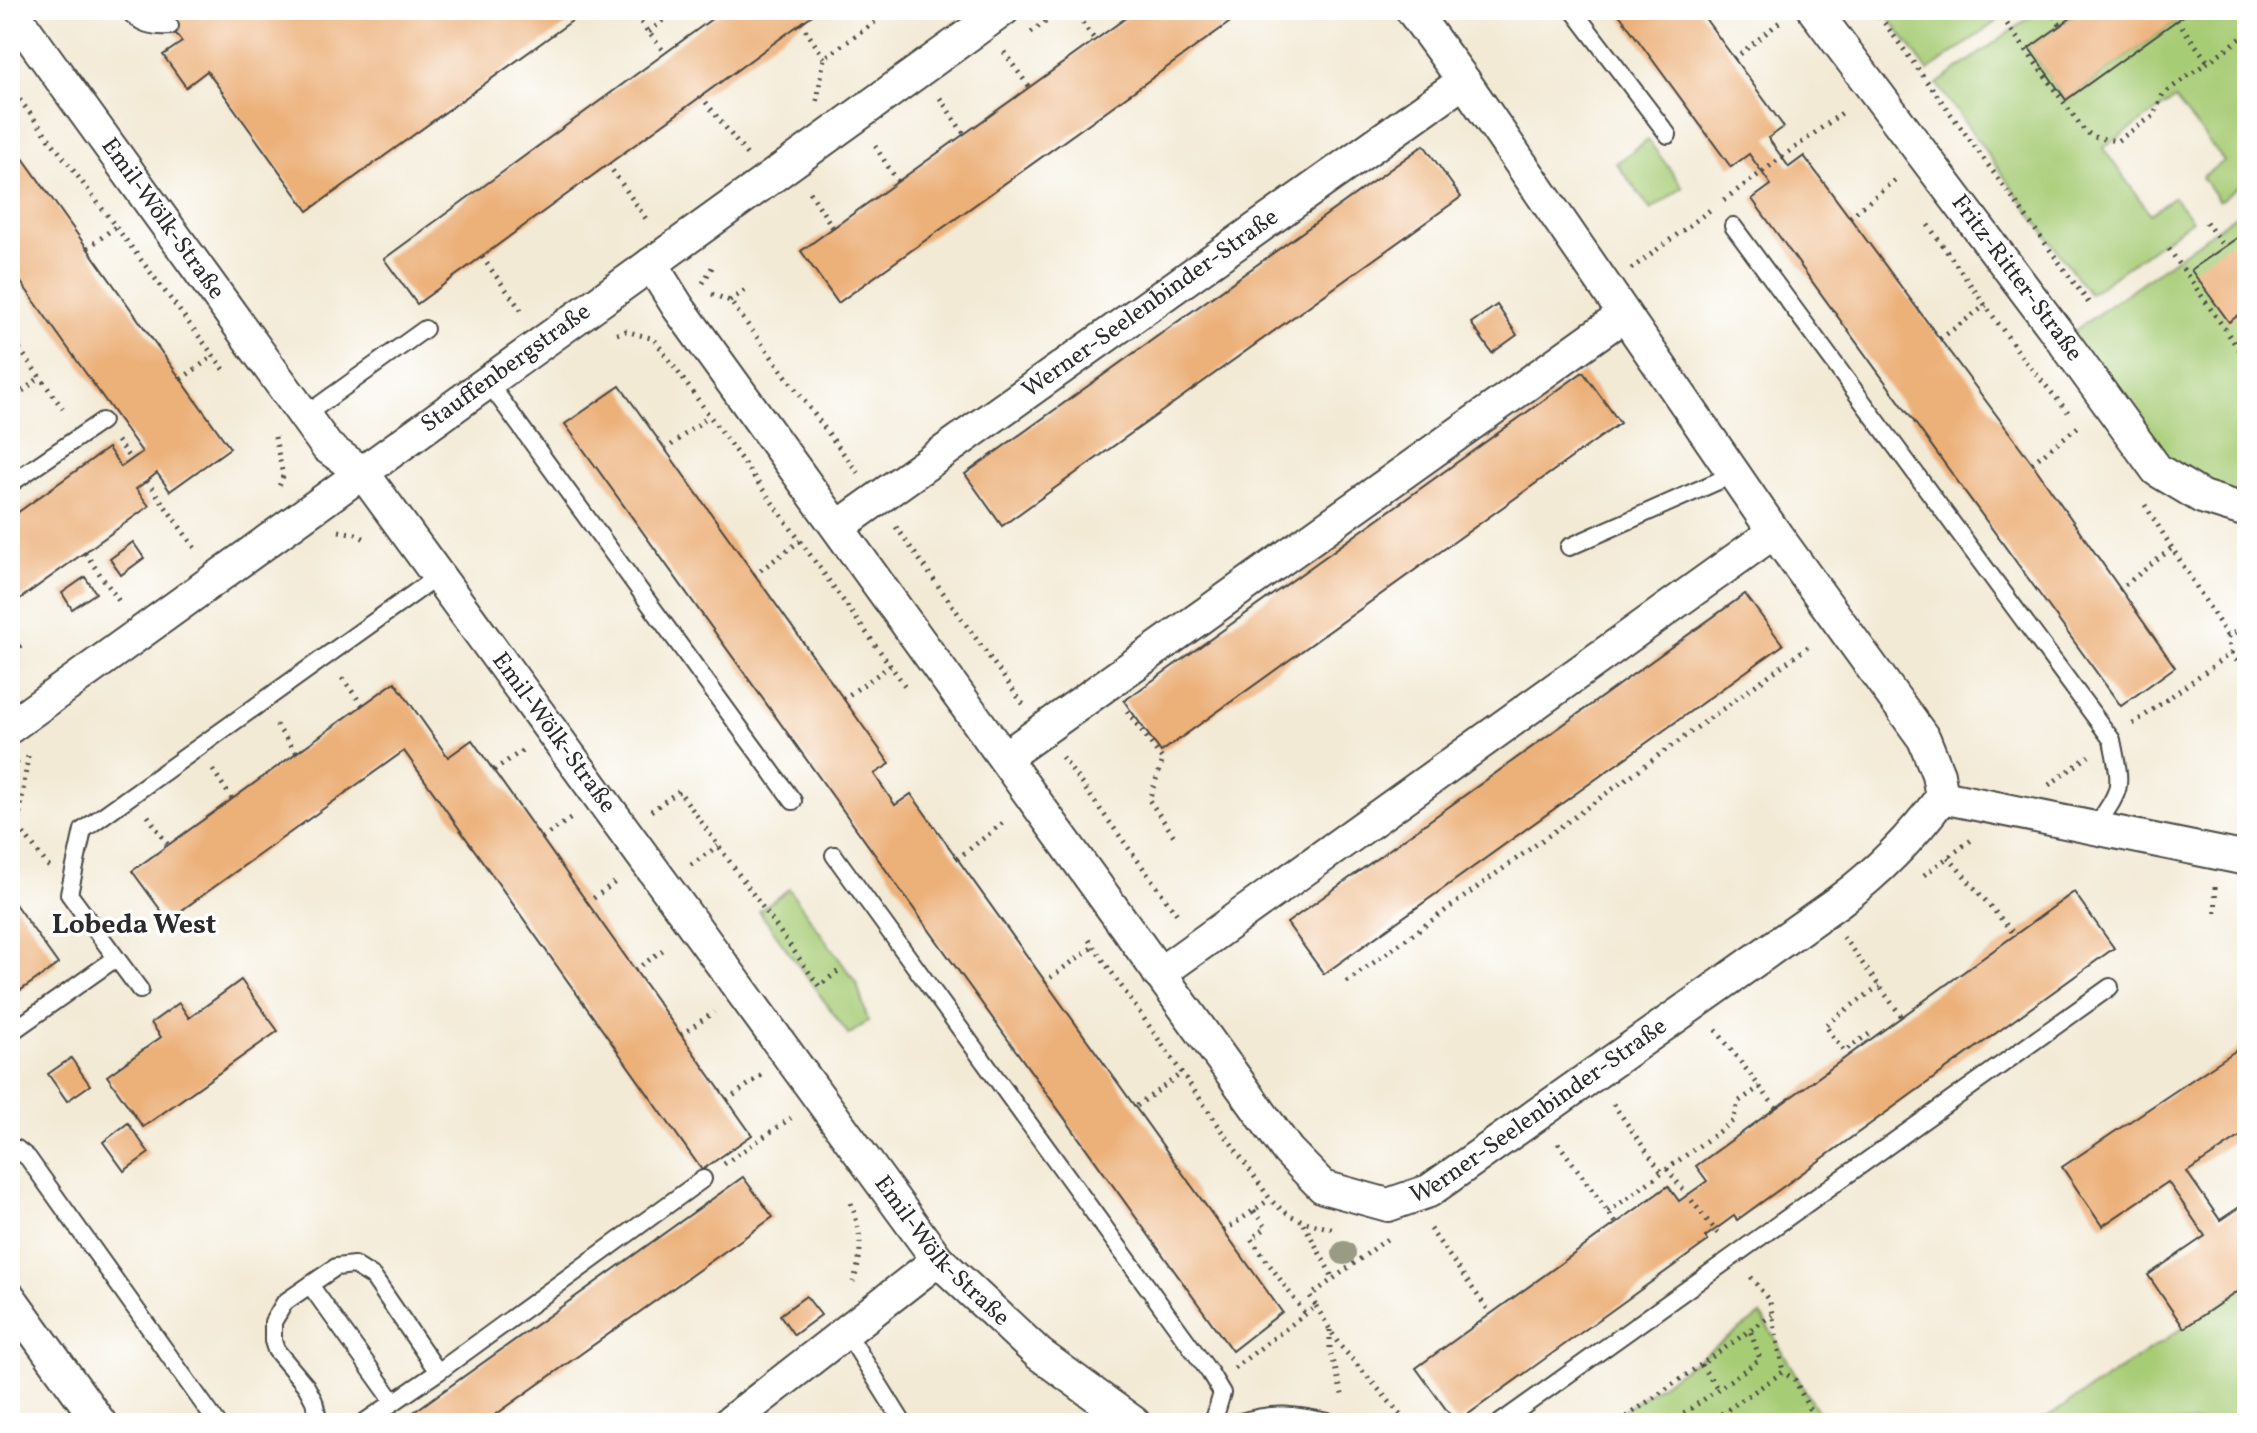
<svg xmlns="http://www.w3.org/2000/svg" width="2257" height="1433" viewBox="0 0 2257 1433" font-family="Vollkorn,serif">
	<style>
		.green { fill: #a7cc76; stroke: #697c50; stroke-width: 2 }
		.building { fill: #ecb079 }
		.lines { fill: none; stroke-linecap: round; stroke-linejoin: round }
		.service-casing { stroke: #494844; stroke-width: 20 }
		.minor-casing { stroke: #494844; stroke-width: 36 }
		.path { stroke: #494844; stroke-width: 5; stroke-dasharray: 2 6; stroke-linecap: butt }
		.service { stroke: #fff; stroke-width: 16 }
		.minor { stroke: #fff; stroke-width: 32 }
		.tree { fill: #999b84 }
		.labels { text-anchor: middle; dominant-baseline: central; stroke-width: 7; stroke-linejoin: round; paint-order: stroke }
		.street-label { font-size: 24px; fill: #2b2b2b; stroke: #fff }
		.quarter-label { font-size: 28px; font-weight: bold; fill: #2b2b2b; stroke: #fff }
	</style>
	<rect width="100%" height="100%" fill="#fff"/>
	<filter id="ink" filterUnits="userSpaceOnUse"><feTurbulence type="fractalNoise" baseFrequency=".0125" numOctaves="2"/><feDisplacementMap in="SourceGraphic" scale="16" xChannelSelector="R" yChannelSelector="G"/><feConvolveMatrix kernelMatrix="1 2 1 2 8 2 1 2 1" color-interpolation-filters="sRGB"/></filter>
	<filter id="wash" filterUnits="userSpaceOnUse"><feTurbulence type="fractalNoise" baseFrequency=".006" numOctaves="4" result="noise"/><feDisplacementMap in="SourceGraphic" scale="32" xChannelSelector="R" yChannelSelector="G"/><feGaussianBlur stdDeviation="1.8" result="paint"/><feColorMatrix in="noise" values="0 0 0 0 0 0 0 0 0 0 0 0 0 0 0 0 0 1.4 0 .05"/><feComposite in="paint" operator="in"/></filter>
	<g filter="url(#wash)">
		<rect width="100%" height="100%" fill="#f3ead5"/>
		<g class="green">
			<path d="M1883,10H1992L1995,14L2001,10H2012L1928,71Z"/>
			<path d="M2040,10H2082L2029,48L2066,100L2191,10H2247V180L2219,201L2202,177L2224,161L2175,99L2103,148L2150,214L2174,197L2192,220L2089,294L1937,84Z"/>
			<path d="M1648,140L1683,187L1651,210L1616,163Z"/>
			<path d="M2247,207V497L2206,485L2159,458L2070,334Z"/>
			<path d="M789,889L857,984L868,1021L849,1035L759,911Z"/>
			<path d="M2247,1285V1423H2039Z"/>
			<path d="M1761,1315L1824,1423H1623L1617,1415Z"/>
		</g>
		<g id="blocks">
			<g class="building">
				<path d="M158,10H587L308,211L207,71L186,87L163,55L182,42Z"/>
				<path d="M724,10H819L417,304L384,259Z"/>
				<path d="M1137,10H1247L838,303L801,251Z"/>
				<path d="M1616,10H1699L1784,127L1768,138L1789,167L1804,156L2032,463L2175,667L2121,706L1752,199L1771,185L1749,154L1731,167Z"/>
				<path d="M2082,10H2191L2066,100L2029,48Z"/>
				<path d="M10,140L230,448L170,491L157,473L147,481L136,489L149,506L10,606V518L108,448L121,467L142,452L10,267Z"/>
				<path d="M1424,145L1461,197L1002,526L965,474Z"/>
				<path d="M2247,231V309L2229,322L2191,270Z"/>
				<path d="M1497,305L1517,335L1492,353L1471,323Z"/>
				<path d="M1583,372L1620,423L1161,752L1124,701Z"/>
				<path d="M620,386L890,764L874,774L895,805L911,794L1282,1312L1232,1351L565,424Z"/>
				<path d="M133,542L144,558L121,575L110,559Z"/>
				<path d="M85,577L96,593L72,609L62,593Z"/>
				<path d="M1745,594L1783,645L1324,974L1287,923Z"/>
				<path d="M10,631L21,647L10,655Z"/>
				<path d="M395,682L448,757L472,740L752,1135L702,1170L404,751L168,920L132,871Z"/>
				<path d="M2074,892L2114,948L1737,1220L1734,1216L1705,1237L1708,1241L1456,1423L1416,1368L1668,1186L1679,1201L1707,1181L1696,1166Z"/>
				<path d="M10,897L58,964L21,990L10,975Z"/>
				<path d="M241,980L278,1031L143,1127L107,1076L161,1037L151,1023L179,1003L189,1018Z"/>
				<path d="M2247,1043V1132L2187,1172L2220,1220L2247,1202V1285L2184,1328L2148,1275L2205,1236L2168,1182L2102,1226L2062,1167Z"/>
				<path d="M71,1058L90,1085L67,1101L48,1074Z"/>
				<path d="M128,1123L149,1153L124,1171L103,1142Z"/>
				<path d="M743,1177L773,1217L484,1423H423L414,1412Z"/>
				<path d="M806,1296L821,1315L794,1335L780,1315Z"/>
			</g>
		</g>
	</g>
	<g filter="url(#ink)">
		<use href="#blocks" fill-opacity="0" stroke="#494844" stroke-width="2"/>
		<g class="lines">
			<defs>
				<g id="service">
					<path d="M128,10C140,24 151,27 170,26"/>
					<path d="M1573,10L1668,135"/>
					<path d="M1733,226L2112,740C2122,790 2123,786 2094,829"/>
					<path d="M488,382L793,801"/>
					<path d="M304,416L425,329"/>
					<path d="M10,484L102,421"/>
					<path d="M1569,547L1734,474"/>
					<path d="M834,855L1210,1373L1222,1393L1213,1423"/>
					<path d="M140,990L69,894L83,830L438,576"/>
					<path d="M10,1033L116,958"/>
					<path d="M10,1148L17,1149L28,1158L217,1423"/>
					<path d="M310,1285L394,1402"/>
					<path d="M847,1333L903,1423"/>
					<path d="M319,1423L314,1401L306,1386L276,1350L273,1341V1322L285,1302L336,1267L354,1265L373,1277L438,1372"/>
					<path d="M363,1423L438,1372L703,1179"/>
					<path d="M1237,1423C1276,1411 1294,1415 1333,1423"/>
					<path d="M1500,1423L2110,987"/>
				</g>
				<g id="minor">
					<path id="s1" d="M11,10L327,447L363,473L938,1260L1039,1354L1134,1423"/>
					<path id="s2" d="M1814,10L2056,331L2157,470L2202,497L2247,511"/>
					<path id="s3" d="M651,264L678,307L1288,1151L1323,1187L1388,1205L1429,1191L1839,901C1878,872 1913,836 1942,797L1938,774L1924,739L1774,532L1464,81L1412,10"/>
					<path id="s4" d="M838,527L1464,81"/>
					<path id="s5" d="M10,727L1003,10"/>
					<path d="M1005,757L1624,315"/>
					<path d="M1942,797L2247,859"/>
					<path d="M1159,974L1774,532"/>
					<path d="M10,1298L100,1423"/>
					<path d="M729,1423L938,1260"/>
				</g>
			</defs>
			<use href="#service" class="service-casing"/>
			<use href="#minor" class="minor-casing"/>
			<g class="path">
				<path d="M631,10L665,53"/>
				<path d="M1073,10L1095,40"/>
				<path d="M1370,10L1379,22"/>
				<path d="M1875,10L2091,306"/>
				<path d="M2049,10L2061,26"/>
				<path d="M2177,20L2208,62"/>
				<path d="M801,23L824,58"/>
				<path d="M2007,24L2084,130L2093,137L2117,141L2153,116L2163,94L2247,34"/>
				<path d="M649,32L675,10"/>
				<path d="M1031,32L1063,10"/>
				<path d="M1004,52L1029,87"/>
				<path d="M1734,59L1781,21"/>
				<path d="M10,87L226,372"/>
				<path d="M701,96L747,155"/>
				<path d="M940,98L964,134"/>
				<path d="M817,101L824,58L892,10"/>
				<path d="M10,110L21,101"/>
				<path d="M875,146L898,182"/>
				<path d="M608,164L649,223"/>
				<path d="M810,192L833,228"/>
				<path d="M1724,200L1846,110"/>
				<path d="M1850,217L1896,179"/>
				<path d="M2206,222L2224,247"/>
				<path d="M1928,225L2025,361L2068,412"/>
				<path d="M88,248L115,227"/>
				<path d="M2169,249L2247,361"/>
				<path d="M482,257L524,314"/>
				<path d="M1631,269L1710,210"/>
				<path d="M703,283L714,264"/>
				<path d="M712,294L730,301L858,473"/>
				<path d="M730,301L748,288"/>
				<path d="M617,334L626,331L654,339L905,686"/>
				<path d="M10,336L66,413"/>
				<path d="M1940,339L1986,305"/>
				<path d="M181,379L214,356"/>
				<path d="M10,401L39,378"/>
				<path d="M275,437L283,476L278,489"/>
				<path d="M117,441L131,460"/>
				<path d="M665,450L709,416"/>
				<path d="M2032,463L2079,426"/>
				<path d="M147,481L197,551"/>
				<path d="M2145,505L2228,637"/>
				<path d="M896,527L1023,704"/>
				<path d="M339,531L356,534L367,540"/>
				<path d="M85,553L121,604"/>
				<path d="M754,575L800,541"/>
				<path d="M2119,590L2172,548"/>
				<path d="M2231,653L2247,675"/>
				<path d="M342,678L363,706"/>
				<path d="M843,699L890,666"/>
				<path d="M1127,711L1163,760L1149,800L1176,839"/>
				<path d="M2133,724L2231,653L2228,637L2247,624"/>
				<path d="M276,725L297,753"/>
				<path d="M28,756L18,826L49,867"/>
				<path d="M1062,757L1179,917"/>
				<path d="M10,767L19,761"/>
				<path d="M213,770L232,799"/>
				<path d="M494,770L523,750"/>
				<path d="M2049,785L2089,756"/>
				<path d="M651,811L679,791L819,986L841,969"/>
				<path d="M148,816L168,845"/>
				<path d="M10,824L18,826"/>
				<path d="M542,838L573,817"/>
				<path d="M1948,857L2015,935"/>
				<path d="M957,859L1004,822"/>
				<path d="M691,865L718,846"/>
				<path d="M1924,875L1974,838"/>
				<path d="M2215,887L2216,918"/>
				<path d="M587,903L618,880"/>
				<path d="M1843,937L1902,1017"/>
				<path d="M1089,940L1270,1199C1289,1219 1308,1224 1335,1229"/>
				<path d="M635,970L667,947"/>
				<path d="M1044,982L1093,947"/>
				<path d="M1347,982L1812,644"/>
				<path d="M1716,1030L1776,1108"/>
				<path d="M1869,1034L1844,1051L1825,1025L1879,986"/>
				<path d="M681,1035L714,1012"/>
				<path d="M727,1100L762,1075"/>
				<path d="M1613,1104L1662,1173"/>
				<path d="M1137,1106L1182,1073"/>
				<path d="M1558,1143L1616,1223"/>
				<path d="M724,1164L791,1118"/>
				<path d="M1667,1169L1718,1234"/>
				<path d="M851,1203C861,1232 864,1252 853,1282"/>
				<path d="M1254,1211L1266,1228L1251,1239L1305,1314"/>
				<path d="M1608,1212L1733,1121L1738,1102L1760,1087"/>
				<path d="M1304,1224L1333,1278"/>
				<path d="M1430,1229L1491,1314"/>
				<path d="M1224,1231L1270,1199"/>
				<path d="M1751,1277L1770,1302L1783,1372"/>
				<path d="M1316,1306L1338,1343L1408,1423"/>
				<path d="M1330,1330V1348L1343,1398"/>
				<path d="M1701,1365L1718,1389"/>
				<path d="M1234,1368L1316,1306L1310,1296L1387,1239"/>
				<path d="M1630,1423L1626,1417L1772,1315"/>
				<path d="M1671,1423L1760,1359L1750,1330"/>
				<path d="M1708,1423L1783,1372L1795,1380L1816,1423"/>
			</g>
			<use href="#service" class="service"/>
			<use href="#minor" class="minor"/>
		</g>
		<circle class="tree" cx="1344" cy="1253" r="12"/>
	</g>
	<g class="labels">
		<g class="street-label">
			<text stroke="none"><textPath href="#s1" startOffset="258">Emil-Wölk-Straße</textPath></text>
			<text stroke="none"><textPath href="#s2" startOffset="336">Fritz-Ritter-Straße</textPath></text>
			<text stroke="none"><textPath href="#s4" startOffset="384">Werner-Seelenbinder-Straße</textPath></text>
			<text stroke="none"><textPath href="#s5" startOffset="612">Stauffenbergstraße</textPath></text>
			<text stroke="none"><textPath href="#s1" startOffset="906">Emil-Wölk-Straße</textPath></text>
			<text stroke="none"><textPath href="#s3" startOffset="1388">Werner-Seelenbinder-Straße</textPath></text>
			<text stroke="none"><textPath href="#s1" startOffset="1554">Emil-Wölk-Straße</textPath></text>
		</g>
		<g class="quarter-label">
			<text x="134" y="925">Lobeda West</text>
		</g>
	</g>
	<rect width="2257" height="1433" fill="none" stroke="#fff" stroke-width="40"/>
</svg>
